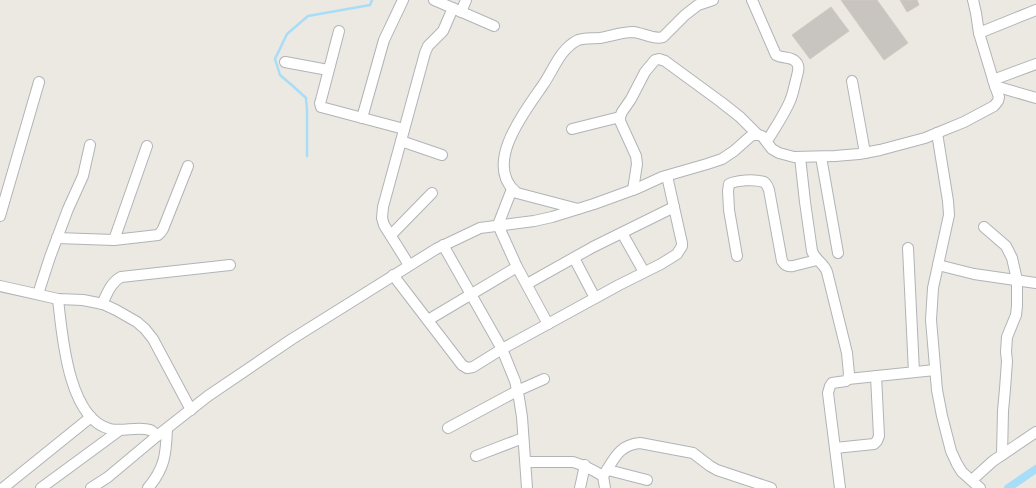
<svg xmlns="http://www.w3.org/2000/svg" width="1036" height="488" viewBox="0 0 1036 488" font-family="'Open Sans',sans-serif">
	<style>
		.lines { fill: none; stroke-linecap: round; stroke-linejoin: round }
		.stream { stroke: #a8ddf8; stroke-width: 2.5 }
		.canal { stroke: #a8ddf8; stroke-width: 8 }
		.building { fill: #c8c4bf; stroke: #d1cac2 }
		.street-casing { stroke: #b0b4b7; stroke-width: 12 }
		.street { stroke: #fff; stroke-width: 10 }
	</style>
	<rect width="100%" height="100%" fill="#ece9e3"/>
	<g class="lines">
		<path class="stream" d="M307,156V110L306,98L294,87L280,75L275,59L287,34L308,16L370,5L372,0"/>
		<path class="canal" d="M1008,488L1036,469"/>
	</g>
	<g class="building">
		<path d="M841,0H877L908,43L884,60Z"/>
		<path d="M900,0H917L919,5L907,12Z"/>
		<path d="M831,7L849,31L810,59L792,35Z"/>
	</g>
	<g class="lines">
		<defs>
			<g id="street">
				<path d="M434,0L494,26"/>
				<path d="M752,0L776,55C783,59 791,56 796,62C801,67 797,74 796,80C794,87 793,94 790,101C784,115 775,128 767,141"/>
				<path d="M461,12L466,0"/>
				<path d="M339,31L321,100L320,103L321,107L404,129"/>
				<path d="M979,33L1036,10"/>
				<path d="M285,62L328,70"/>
				<path d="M993,80L1036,64"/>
				<path d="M852,81L865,153"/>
				<path d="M995,86L1036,98"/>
				<path d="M362,118L384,40L403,0"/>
				<path d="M572,129L620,117"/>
				<path d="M937,133L948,201L949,215L933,288L931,320L937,390L942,416L951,451L957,464L962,472L980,488"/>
				<path d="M401,141L442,155"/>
				<path d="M800,157L805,202L812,251C815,260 824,263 827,272L847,353L849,374L848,379L846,381L832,383L830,386L828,393L840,488"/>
				<path d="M821,157L838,253"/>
				<path d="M512,189L498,225L517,267L548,324"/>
				<path d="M633,190L637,164L636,156L620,121V117L622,112L631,99L645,72L655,60L659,59L665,61L721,102L740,117L758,135"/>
				<path d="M578,209L517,193C482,165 525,111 543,85C554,69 560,49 578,40C585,38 593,38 600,38C611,36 622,32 633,32C643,33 654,40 663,37L685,15L698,5L713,0"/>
				<path d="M0,216L39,82"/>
				<path d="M984,227L1006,246L1012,258L1017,280V306L1016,315L1007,337L1006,352L1007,361L1005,389L1003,411L1002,455"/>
				<path d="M622,233L644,272"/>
				<path d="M391,235L432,193"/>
				<path d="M57,238L114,240L158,235L161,232L163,229L188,166"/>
				<path d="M114,240L147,146"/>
				<path d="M443,245L502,349L515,381L519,398L522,417L527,488"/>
				<path d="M908,248L914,372"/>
				<path d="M737,256L729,210L728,191L729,184C737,180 755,179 764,182C767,184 768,187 769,190L782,261C785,266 788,267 793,266L817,260"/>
				<path d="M574,258L595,298"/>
				<path d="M409,265L384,225L382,218L383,207L425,53L428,46L443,31L453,8"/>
				<path d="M938,265L974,274L1036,283"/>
				<path d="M393,275L462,365L467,368L473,367L502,349L619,285L661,264L677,254L682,246V243L667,176"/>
				<path d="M527,284L593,247L674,207"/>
				<path d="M0,286L58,299L83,300L103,304L116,310L137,322L145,329L153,339L191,410"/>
				<path d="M38,294L50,257L68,209L83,176L90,145"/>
				<path d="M58,299C62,334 68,419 110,429C122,432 139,426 150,430C153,431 155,434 157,436L208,396L292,339L436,249L480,228L534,221L552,217L594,204L638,188L662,177L707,164L722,159L734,151L752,135H758L762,136L772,149L779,153L794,157L835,156L859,154L880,150L925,138L937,133L964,122L994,106L998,101L999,97L995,86L979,33L976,13L973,0"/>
				<path d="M102,304C107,294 111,282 121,277L230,265"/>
				<path d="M428,320L517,267"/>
				<path d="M848,379L935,370"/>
				<path d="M448,428L517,391L544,379"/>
				<path d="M835,448L874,444L877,441L879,436L876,376"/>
				<path d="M476,456L523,438"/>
				<path d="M526,462H573C584,465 593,470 603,476L605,488"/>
				<path d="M608,470L647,480"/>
				<path d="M603,476C614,460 618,445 640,443L693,453L710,466L717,470L771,488"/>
				<path d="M972,480L993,461L1036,432"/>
				<path d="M3,488L91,417"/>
				<path d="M41,488L120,430"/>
				<path d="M91,488L108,477L157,436"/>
				<path d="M148,488C165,468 166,454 167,429"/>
				<path d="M580,488L585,465"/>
			</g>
		</defs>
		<use href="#street" class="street-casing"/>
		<use href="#street" class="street"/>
	</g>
</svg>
